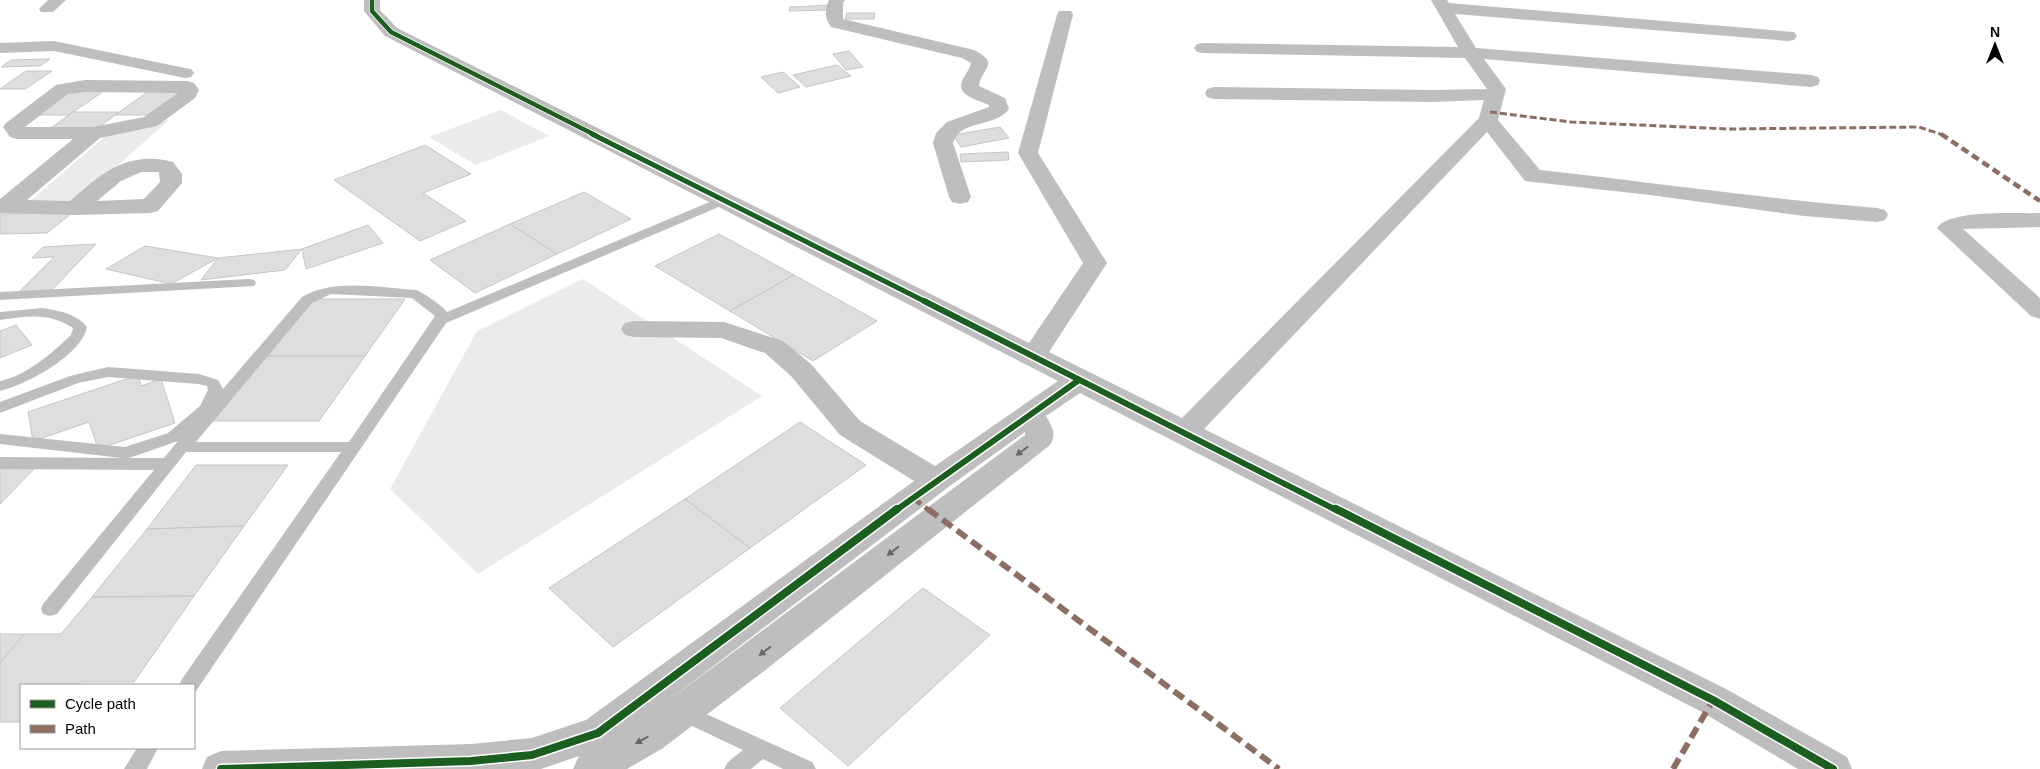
<svg xmlns="http://www.w3.org/2000/svg" width="2040" height="769" viewBox="0 0 2040 769" font-family="Arial,sans-serif">
	<style>
		.green { fill: #ebebeb }
		.building { fill: #dedede; stroke: #c6c6c6 }
		.lines { fill: none; stroke-linecap: round; stroke-linejoin: round }
		.lane { fill: #bebebe; fill-rule: evenodd }
		.street { fill: #bebebe; fill-rule: evenodd }
		.quiet-far3 { stroke: #8d6e63; stroke-width: 3; stroke-dasharray: 7 3; stroke-linecap: butt }
		.quiet-far2 { stroke: #8d6e63; stroke-width: 4.5; stroke-dasharray: 8 4.5; stroke-linecap: butt }
		.quiet-far1 { stroke: #8d6e63; stroke-width: 5; stroke-dasharray: 10 5; stroke-linecap: butt }
		.quiet { stroke: #8d6e63; stroke-width: 6; stroke-dasharray: 12 6; stroke-linecap: butt }
		.cycleway-far3-casing { stroke: #fff; stroke-width: 6 }
		.cycleway-far2-casing { stroke: #fff; stroke-width: 8 }
		.cycleway-far1-casing { stroke: #fff; stroke-width: 9 }
		.cycleway-casing { stroke: #fff; stroke-width: 11 }
		.cycleway-far3 { stroke: #1b5e20; stroke-width: 4.5 }
		.cycleway-far2 { stroke: #1b5e20; stroke-width: 5 }
		.cycleway-far1 { stroke: #1b5e20; stroke-width: 6 }
		.cycleway { stroke: #1b5e20; stroke-width: 8 }
		.oneway { fill: #686868 }
	</style>
	<rect width="100%" height="100%" fill="#fff"/>
	<g class="green">
		<path d="M501,110L549,136L476,165L429,137Z"/>
		<path d="M169,120L76,202L30,201L109,133Z"/>
		<path d="M583,279L762,396L478,574L390,489L477,331Z"/>
	</g>
	<g class="building">
		<path d="M830,5V10L789,11L790,7Z"/>
		<path d="M847,13H875L874,19H845Z"/>
		<path d="M849,51L863,67L846,70L833,54Z"/>
		<path d="M50,59L40,66L1,67L11,60Z"/>
		<path d="M837,65L851,76L806,87L793,75Z"/>
		<path d="M26,71H52L25,89H0Z"/>
		<path d="M783,72L800,87L778,93L761,77Z"/>
		<path d="M69,91H104L69,115H33Z"/>
		<path d="M149,91H183L151,115H115Z"/>
		<path d="M73,112H119L96,130H48Z"/>
		<path d="M1000,127L1009,138L961,147L953,135Z"/>
		<path d="M425,145L471,174L423,193L466,221L420,241L334,180Z"/>
		<path d="M1008,152L1009,160L961,162L960,154Z"/>
		<path d="M584,192L631,219L557,254L510,224Z"/>
		<path d="M72,213L47,233L0,234V214Z"/>
		<path d="M510,224L557,254L475,293L430,260Z"/>
		<path d="M368,225L383,243L306,269L302,249Z"/>
		<path d="M719,234L794,275L730,311L655,266Z"/>
		<path d="M96,244L51,291L18,293L54,257L32,258L43,247Z"/>
		<path d="M145,246L218,258L171,284L106,269Z"/>
		<path d="M302,249L285,270L201,280L218,258Z"/>
		<path d="M794,275L877,321L813,361L730,311Z"/>
		<path d="M313,299H405L365,356H266Z"/>
		<path d="M16,325L32,345L0,358V331Z"/>
		<path d="M266,356H365L319,421H213Z"/>
		<path d="M138,375L141,386L161,379L175,423L98,449L89,422L33,441L28,412Z"/>
		<path d="M800,422L866,465L750,548L685,499Z"/>
		<path d="M196,465H288L244,526L147,529Z"/>
		<path d="M0,466H37L0,504Z"/>
		<path d="M685,499L750,548L613,647L549,588Z"/>
		<path d="M244,526L194,596L92,597L147,529Z"/>
		<path d="M923,588L990,635L848,766L780,708Z"/>
		<path d="M194,596L134,682H81L79,685H21V722H0V663L24,634H61L92,597Z"/>
		<path d="M0,634H24L0,663Z"/>
	</g>
	<g class="lines">
		<g class="lane">
			<path d="M724,196L728,197L730,200L728,203L446,323L196,691L194,692V685H179L182,679L341,452H186L57,614L50,616L43,614L41,609L43,604L154,470L0,469V457L122,458L0,444V434L125,447L168,433L200,406L208,390L207,386L198,384L108,377L78,383L0,413V402L70,376L108,367L199,374L218,380L223,389L302,297C333,278 380,288 416,290C421,291 444,307 447,312ZM331,294L412,298L435,316L349,442H196L312,303ZM178,441L164,458H128L132,457Z"/>
			<path d="M249,279L254,280L256,283L254,286L0,300V292Z"/>
			<path d="M42,308C57,310 77,314 87,327C82,355 26,385 0,391V381C26,376 52,353 71,335L73,328C49,312 27,316 0,320V312Z"/>
			<path d="M682,703L812,762L816,769H783L763,759L751,769H724L728,762L743,750L675,718L672,712L675,706Z"/>
			<path d="M137,748H158L147,769H124Z"/>
		</g>
		<g class="street">
			<path d="M48,0H66L53,12H41L39,9Z"/>
			<path d="M364,0H380V10L397,28L1029,343L1083,263L1018,153L1057,15L1059,11H1071L1073,15L1038,153L1107,263L1049,352L1182,418L1479,118L1484,100L1432,102L1214,99L1207,97L1205,93L1207,89L1214,87L1432,90L1487,89L1465,58L1203,53L1197,52L1194,48L1197,44L1203,43L1458,47L1431,0H1447L1449,3L1794,32L1797,36L1794,40L1788,41L1455,14L1476,48L1811,75L1818,77L1820,81L1818,85L1811,87L1484,59L1506,89L1498,120L1540,170C1652,182 1764,199 1877,208L1885,210L1888,215L1885,220L1877,222L1804,216L1650,195L1533,182L1525,181L1487,132L1204,429L1726,689L1847,757L1852,769H1798L1700,711L1080,393L1046,416C1052,427 1057,434 1050,445L768,668L663,748L627,769H573L579,756L541,769H202L207,757L221,751L471,744L532,738L586,720L914,481L840,435L791,376L765,353L721,338L634,337L625,335L621,329L625,323L634,321L724,322L783,341L811,364L860,421L935,466L1058,381L385,36L364,11ZM1025,432V435L665,703L947,488Z"/>
			<path d="M829,0H845L843,3V19L974,50C1001,64 982,67 979,86L1005,98L1009,109C995,128 960,119 953,143L971,197L968,202L960,204L952,202L949,197L933,143L936,133L947,122L989,107V105C976,99 953,95 964,77C967,72 970,68 971,63L962,58L831,27C825,19 824,9 829,0Z"/>
			<path d="M54,41L185,68L191,69L194,73L191,77L185,78L54,51L0,53V43Z"/>
			<path d="M85,80L187,81L194,83L199,90L195,98L157,126L100,138L27,200L70,201C102,173 128,150 173,162L182,174V183L158,211L150,213L76,215L0,213V199L73,139H17L10,137L3,127L6,123L56,85ZM85,92L178,93L144,117L93,127H25L68,94ZM141,172H159L160,182L144,199L97,201L121,181Z"/>
			<path d="M2040,213V227L1963,229L2040,298V319L2031,316L1937,228C1950,209 2016,214 2040,213Z"/>
		</g>
		<path class="quiet-far3" d="M1490,112L1571,122L1729,129L1919,127L1943,135"/>
		<path class="quiet-far2" d="M1941,134L2040,201"/>
		<path class="quiet-far1" d="M913,498L930,511"/>
		<g class="quiet">
			<path d="M928,509L1279,769"/>
			<path d="M1673,769L1713,700"/>
		</g>
		<defs>
			<path id="cycleway-far3" d="M372,0V11L391,32L595,135"/>
			<path id="cycleway-far2" d="M592,134L926,302"/>
			<g id="cycleway-far1">
				<path d="M924,301L1338,511"/>
				<path d="M895,511L1079,380"/>
			</g>
			<g id="cycleway">
				<path d="M1336,509L1713,700L1833,769"/>
				<path d="M221,769L471,761L532,755L598,733L897,509"/>
			</g>
		</defs>
		<use href="#cycleway-far3" class="cycleway-far3-casing"/>
		<use href="#cycleway-far2" class="cycleway-far2-casing"/>
		<use href="#cycleway-far1" class="cycleway-far1-casing"/>
		<use href="#cycleway" class="cycleway-casing"/>
		<use href="#cycleway-far3" class="cycleway-far3"/>
		<use href="#cycleway-far2" class="cycleway-far2"/>
		<use href="#cycleway-far1" class="cycleway-far1"/>
		<use href="#cycleway" class="cycleway"/>
	</g>
	<defs><path id="oneway-solid" d="M-6-.8H1V-3.2L6.5 0L1 3.2V.8H-6Z" transform="scale(1.25)"/></defs>
	<g class="oneway">
		<use href="#oneway-solid" transform="translate(1022 451) rotate(143)"/>
		<use href="#oneway-solid" transform="translate(893 551) rotate(142)"/>
		<use href="#oneway-solid" transform="translate(765 651) rotate(142)"/>
		<use href="#oneway-solid" transform="translate(642 740) rotate(150)"/>
	</g>
	<rect x="20" y="684" width="175" height="65" fill="#ffffff" stroke="#999999"/>
	<rect x="30" y="700" width="25" height="8" fill="#1b5e20" stroke="#999999"/>
	<text x="65" y="709" font-size="15" fill="#000000">Cycle path</text>
	<rect x="30" y="725" width="25" height="8" fill="#8d6e63" stroke="#999999"/>
	<text x="65" y="734" font-size="15" fill="#000000">Path</text>
	<g transform="translate(1995 45)" stroke="#ffffff" stroke-width="4" paint-order="stroke">
	<path d="M0-4L9 19L0 12L-9 19Z" fill="#000000"/>
	<text y="-8" font-size="14" font-weight="bold" text-anchor="middle" fill="#000000">N</text>
	</g>
</svg>
